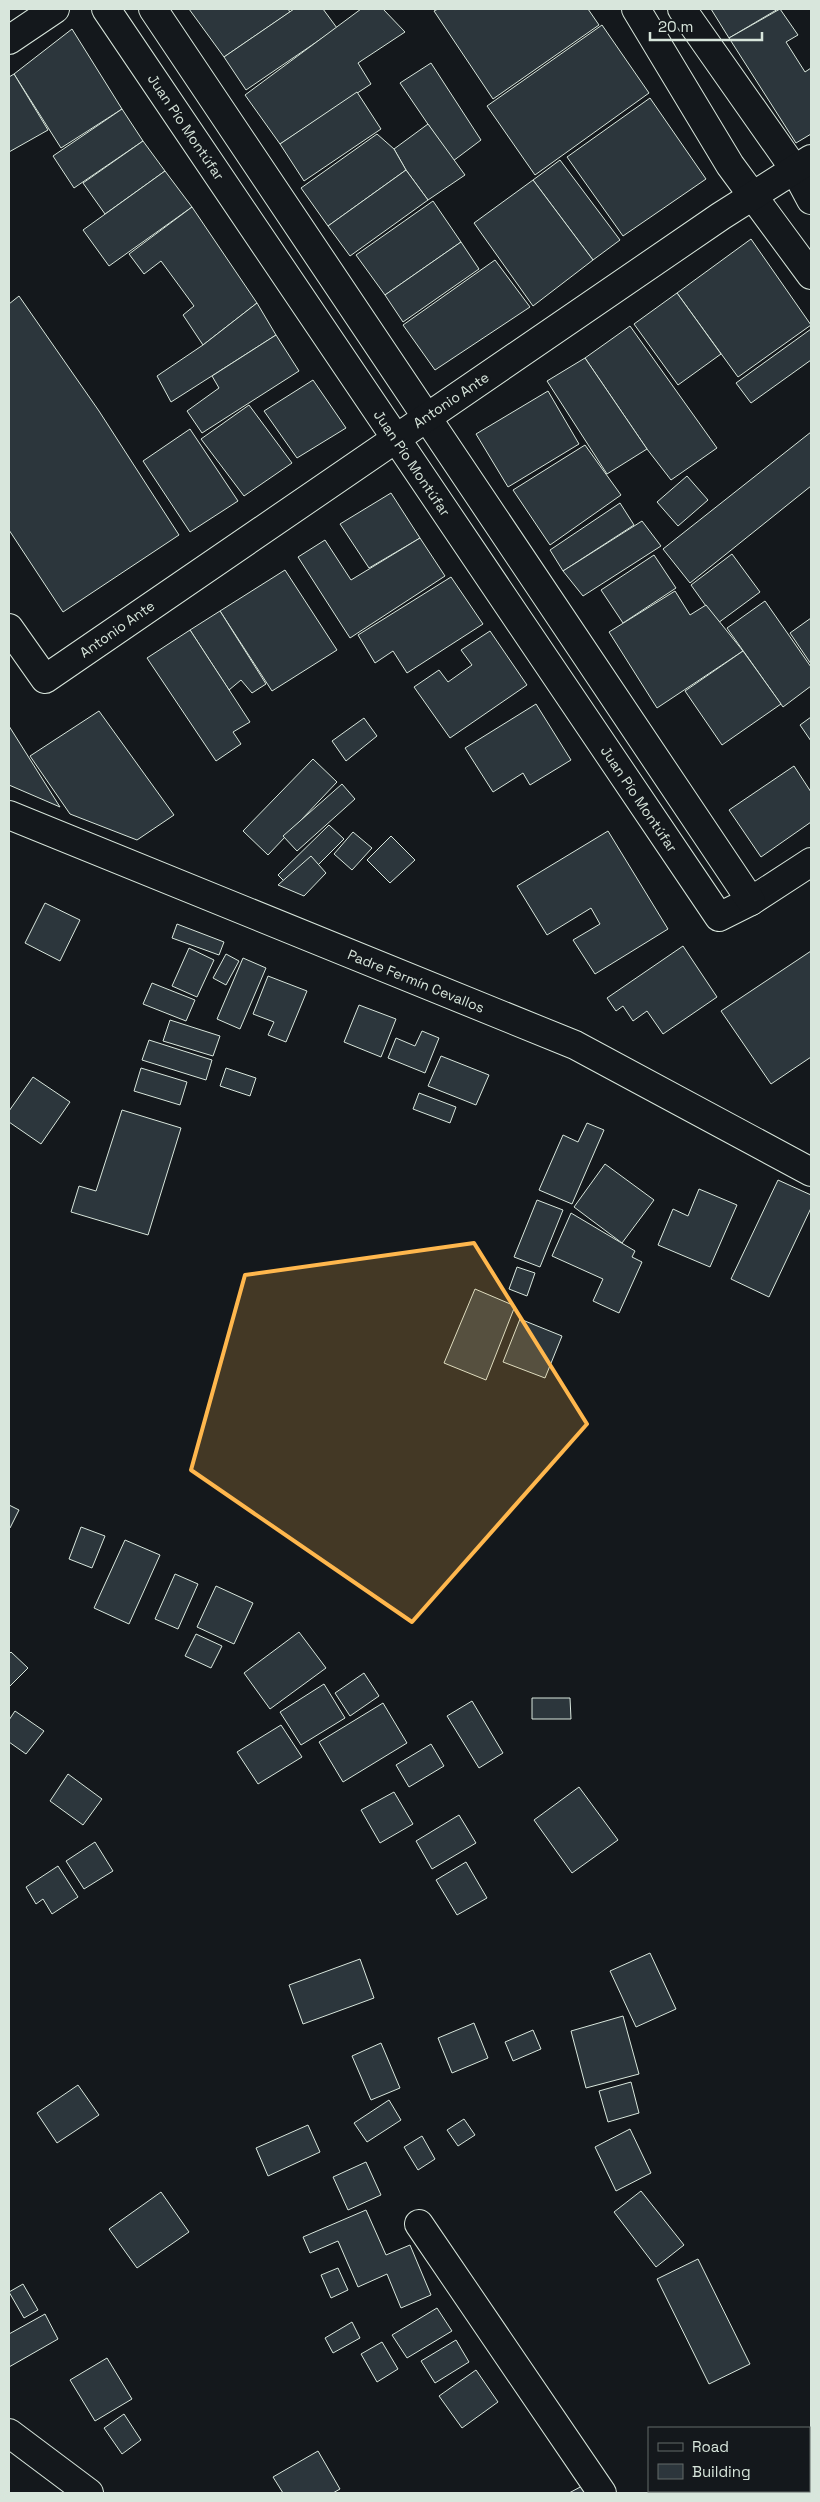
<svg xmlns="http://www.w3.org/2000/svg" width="820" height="2502" viewBox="0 0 820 2502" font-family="'Space Grotesk',sans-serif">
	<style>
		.building { fill: #2c363c; stroke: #d8e6dc }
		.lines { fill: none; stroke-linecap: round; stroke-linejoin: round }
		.minor-casing { stroke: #d8e6dc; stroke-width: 30 }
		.minor { stroke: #14181c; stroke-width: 28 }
		.marked { fill: #ffb74d; fill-opacity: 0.2; stroke: #ffb74d; stroke-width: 4; stroke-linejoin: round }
		.labels { text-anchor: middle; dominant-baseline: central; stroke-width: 4; stroke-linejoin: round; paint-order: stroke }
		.street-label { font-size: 14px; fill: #d8e6dc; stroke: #14181c }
	</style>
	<rect width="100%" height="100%" fill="#14181c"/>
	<g class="building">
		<path d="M189,9H288L290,12L224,57Z"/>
		<path d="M294,9H323L337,28L246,90L224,57Z"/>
		<path d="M361,9H383L405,32L358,63L371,84L280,144L245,95Z"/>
		<path d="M438,9H588L599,25L493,99L434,11Z"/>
		<path d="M711,9H778L729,38Z"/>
		<path d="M780,9L798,35L786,42L805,72L811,68V134L796,143L729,38Z"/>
		<path d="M602,25L649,93L535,175L487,106Z"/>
		<path d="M72,29L122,109L61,148L14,74Z"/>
		<path d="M431,63L481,140L453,161L400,83Z"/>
		<path d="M14,74L48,130L9,152V77Z"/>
		<path d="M357,92L381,129L304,181L280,144Z"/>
		<path d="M650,98L706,179L623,236L567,157Z"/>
		<path d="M122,109L143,141L74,188L53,156Z"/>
		<path d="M428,124L465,175L428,200L406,170L394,149Z"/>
		<path d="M377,134L394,149L406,170L328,226L301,188Z"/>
		<path d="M143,141L165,171L105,214L83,183Z"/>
		<path d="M560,160L620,240L593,260L533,180Z"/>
		<path d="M406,170L428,200L350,256L328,226Z"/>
		<path d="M165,171L192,207L109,266L83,230Z"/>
		<path d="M533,180L593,260L533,306L474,223Z"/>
		<path d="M433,201L461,242L385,295L356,255Z"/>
		<path d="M192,207L257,303L203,345L183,315L194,306L161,261L144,274L129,254Z"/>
		<path d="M751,239L811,325L738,377L677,293Z"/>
		<path d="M461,242L479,269L403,322L385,295Z"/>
		<path d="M495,260L530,307L435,370L403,325Z"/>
		<path d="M677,293L721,354L678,385L634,324Z"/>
		<path d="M19,296L99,411L179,535L63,612L9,530V304Z"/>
		<path d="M257,303L276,335L171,402L157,376L203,345Z"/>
		<path d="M630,326L717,448L671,480L647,449L585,358Z"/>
		<path d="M811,329V360L751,403L736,383Z"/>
		<path d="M276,335L299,371L202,433L187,411L219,388L212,376Z"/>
		<path d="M585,358L647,449L607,474L547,381Z"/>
		<path d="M313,380L346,428L297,458L264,411Z"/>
		<path d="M548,391L579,444L508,487L476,434Z"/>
		<path d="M249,405L292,463L244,496L201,439Z"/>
		<path d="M190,429L238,501L190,532L143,461Z"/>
		<path d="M811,432V486L690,583L663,549Z"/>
		<path d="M585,445L621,495L550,545L513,490Z"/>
		<path d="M687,476L708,500L678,526L657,502Z"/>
		<path d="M391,493L420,538L369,568L340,524Z"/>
		<path d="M620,503L634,525L563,571L550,550Z"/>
		<path d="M642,521L661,546L583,596L563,571Z"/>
		<path d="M420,538L445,576L350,638L298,557L325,540L351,580Z"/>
		<path d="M732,554L760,592L718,623L691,585Z"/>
		<path d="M654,555L676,588L623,623L601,590Z"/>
		<path d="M285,570L337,650L272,691L220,611Z"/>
		<path d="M451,577L483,624L407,673L393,651L375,663L358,635Z"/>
		<path d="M675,591L690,615L706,605L743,651L657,708L609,632Z"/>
		<path d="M765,601L811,667V686L783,707L727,628Z"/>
		<path d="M220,611L266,684L252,693L241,680L229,690L190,630Z"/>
		<path d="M811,618V664L790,633Z"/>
		<path d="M190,630L250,722L233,732L241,744L216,761L147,658Z"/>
		<path d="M490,631L527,685L450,738L414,687L439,670L448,682L472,665L461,650Z"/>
		<path d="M743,651L781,704L722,745L685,691Z"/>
		<path d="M536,704L571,760L530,785L523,773L493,792L465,748Z"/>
		<path d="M99,711L174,815L137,840L70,814L30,756Z"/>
		<path d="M811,717V741L800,725Z"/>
		<path d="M364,718L377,736L346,761L332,741Z"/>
		<path d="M9,726L60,807L9,785Z"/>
		<path d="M313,759L337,782L268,855L243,831Z"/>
		<path d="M794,766L811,792V822L761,857L729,810Z"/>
		<path d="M342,784L355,799L297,851L283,836Z"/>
		<path d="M329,825L344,839L293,890L278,875Z"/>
		<path d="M608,831L668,929L595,974L573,940L600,924L591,908L547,935L517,886Z"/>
		<path d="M353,832L372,848L352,870L334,854Z"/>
		<path d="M391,836L415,860L390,883L367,860Z"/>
		<path d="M311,856L326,873L304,896L278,885Z"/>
		<path d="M45,903L80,920L60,961L25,943Z"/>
		<path d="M177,924L224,942L219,955L172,938Z"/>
		<path d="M683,946L717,997L663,1034L647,1011L633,1021L623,1006L616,1011L607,998Z"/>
		<path d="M189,948L214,960L197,997L172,986Z"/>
		<path d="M811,951V1057L771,1084L721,1011Z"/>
		<path d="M226,954L239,961L226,985L213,978Z"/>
		<path d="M243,958L266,968L240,1029L217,1019Z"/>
		<path d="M268,976L307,991L286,1042L268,1035L274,1022L253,1014Z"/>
		<path d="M152,983L195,1000L186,1021L143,1004Z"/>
		<path d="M359,1005L396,1019L381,1057L344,1042Z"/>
		<path d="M170,1020L220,1036L213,1056L163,1041Z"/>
		<path d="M422,1031L439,1038L425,1073L388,1058L396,1038L415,1046Z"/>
		<path d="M149,1040L212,1060L206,1080L142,1060Z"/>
		<path d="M441,1056L489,1075L476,1105L428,1086Z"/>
		<path d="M141,1068L187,1082L180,1105L134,1091Z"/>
		<path d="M226,1068L256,1078L250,1096L220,1086Z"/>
		<path d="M33,1077L70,1102L41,1144L9,1122V1111Z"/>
		<path d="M419,1093L456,1107L450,1123L413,1109Z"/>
		<path d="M122,1110L181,1128L148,1235L71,1212L79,1186L96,1191Z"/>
		<path d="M587,1123L604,1130L572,1204L539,1190L563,1135L578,1142Z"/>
		<path d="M605,1164L654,1200L622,1243L574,1207Z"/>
		<path d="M778,1180L811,1195V1208L769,1297L731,1279Z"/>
		<path d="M699,1189L737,1205L710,1267L658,1245L673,1209L688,1216Z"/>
		<path d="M537,1200L563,1210L540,1267L514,1257Z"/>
		<path d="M571,1213L635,1251L632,1257L642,1262L619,1313L593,1301L603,1279L552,1256Z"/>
		<path d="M517,1267L535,1273L527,1296L509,1289Z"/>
		<path d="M475,1289L515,1306L486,1380L444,1363Z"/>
		<path d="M520,1319L562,1336L545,1378L503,1362Z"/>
		<path d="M9,1505L19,1510L10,1528L9,1527Z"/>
		<path d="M81,1527L105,1536L92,1568L69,1559Z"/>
		<path d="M125,1540L160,1555L129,1624L94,1608Z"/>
		<path d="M175,1574L198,1584L178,1629L155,1619Z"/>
		<path d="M216,1586L253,1603L234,1644L197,1627Z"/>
		<path d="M299,1632L326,1668L270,1709L244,1673Z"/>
		<path d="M196,1634L222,1646L211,1668L185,1656Z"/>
		<path d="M11,1652L28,1668L9,1687V1654Z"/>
		<path d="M364,1673L379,1696L350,1716L335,1693Z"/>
		<path d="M324,1684L345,1718L301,1745L280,1712Z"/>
		<path d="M532,1698H570L571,1719H532Z"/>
		<path d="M472,1701L503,1753L479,1768L447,1716Z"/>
		<path d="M383,1703L407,1743L343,1782L319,1742Z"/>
		<path d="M15,1711L44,1731L26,1754L9,1742V1720Z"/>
		<path d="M281,1725L302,1757L258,1784L237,1752Z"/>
		<path d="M431,1744L444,1766L409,1787L396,1765Z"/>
		<path d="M68,1774L102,1799L83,1825L50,1801Z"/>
		<path d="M579,1787L618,1840L572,1873L534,1820Z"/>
		<path d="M394,1792L413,1824L380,1843L361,1810Z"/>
		<path d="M459,1815L476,1843L432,1869L416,1841Z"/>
		<path d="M95,1842L113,1871L84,1889L66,1861Z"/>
		<path d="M466,1862L487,1898L457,1915L436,1880Z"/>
		<path d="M58,1866L78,1897L52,1914L43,1899L36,1904L26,1887Z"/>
		<path d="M650,1953L676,2009L636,2027L610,1971Z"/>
		<path d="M360,1959L374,1998L303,2024L289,1985Z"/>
		<path d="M623,2016L639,2074L586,2088L571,2031Z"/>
		<path d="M474,2023L488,2058L452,2073L438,2038Z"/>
		<path d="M533,2030L541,2049L513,2061L505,2042Z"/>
		<path d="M381,2043L400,2088L371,2100L352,2056Z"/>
		<path d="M631,2082L639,2113L608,2122L599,2091Z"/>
		<path d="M78,2085L99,2115L57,2143L37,2113Z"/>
		<path d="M389,2100L401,2120L367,2142L354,2123Z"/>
		<path d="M464,2119L475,2135L458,2146L447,2130Z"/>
		<path d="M308,2125L320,2152L268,2176L256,2148Z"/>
		<path d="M630,2129L651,2173L616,2191L595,2147Z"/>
		<path d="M422,2136L435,2159L418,2170L404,2147Z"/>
		<path d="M366,2162L381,2195L348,2210L333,2177Z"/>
		<path d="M641,2191L684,2245L656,2267L614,2212Z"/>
		<path d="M161,2192L189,2232L137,2268L109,2229Z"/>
		<path d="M366,2210L386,2255L410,2245L431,2295L401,2308L387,2274L358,2287L338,2241L310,2253L303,2237Z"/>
		<path d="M698,2259L750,2364L709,2384L657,2279Z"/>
		<path d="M338,2268L348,2290L331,2298L321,2275Z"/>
		<path d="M23,2284L38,2310L24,2318L9,2292Z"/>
		<path d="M437,2308L452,2331L407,2358L392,2335Z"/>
		<path d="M45,2314L58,2339L9,2367V2334Z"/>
		<path d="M352,2322L360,2338L333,2353L325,2338Z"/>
		<path d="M456,2340L469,2362L435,2383L421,2361Z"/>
		<path d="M382,2342L398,2369L377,2382L361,2354Z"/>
		<path d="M107,2358L132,2399L95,2421L70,2380Z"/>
		<path d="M476,2370L498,2402L462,2428L439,2396Z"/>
		<path d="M124,2414L141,2440L122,2454L104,2428Z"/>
		<path d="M318,2451L340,2489L333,2493H283L273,2477Z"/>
		<path d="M584,2485L589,2493H569Z"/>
	</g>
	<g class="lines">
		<defs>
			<g id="minor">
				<path d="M106,9L719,917L751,901L811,862"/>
				<path d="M153,9L751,901"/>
				<path d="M636,9L730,165L811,275"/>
				<path d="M682,9L795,170L811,200"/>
				<path d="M9,40L55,9"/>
				<path d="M9,628L45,679L721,216L811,159"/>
				<path d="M9,815L575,1045L811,1172"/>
				<path d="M419,2224L602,2493"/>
				<path d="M9,2433L89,2493"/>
			</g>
		</defs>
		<use href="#minor" class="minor-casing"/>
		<use href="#minor" class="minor"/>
	</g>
	<path class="marked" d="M474,1243L587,1424L412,1622L191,1470L245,1275Z"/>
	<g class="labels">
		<g class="street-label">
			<text transform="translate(186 127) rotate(56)">Juan Pío Montúfar</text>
			<text transform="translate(451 400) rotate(-34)">Antonio Ante</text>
			<text transform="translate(412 463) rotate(56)">Juan Pío Montúfar</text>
			<text transform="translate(117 629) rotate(-35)">Antonio Ante</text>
			<text transform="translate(639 799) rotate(56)">Juan Pío Montúfar</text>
			<text transform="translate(416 981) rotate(22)">Padre Fermín Cevallos</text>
		</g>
	</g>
	<rect width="820" height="2502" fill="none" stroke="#d8e6dc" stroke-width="20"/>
	<rect x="648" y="2427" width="162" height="65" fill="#14181c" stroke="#626a69"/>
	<rect x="658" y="2443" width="25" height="8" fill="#14181c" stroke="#626a69"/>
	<text x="692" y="2452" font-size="15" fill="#d8e6dc">Road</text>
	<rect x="658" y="2464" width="25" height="15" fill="#2c363c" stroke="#626a69"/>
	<text x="692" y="2477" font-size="15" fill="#d8e6dc">Building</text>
	<path d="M650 32v8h112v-8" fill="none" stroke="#d8e6dc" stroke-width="2.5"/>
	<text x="658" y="32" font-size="15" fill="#d8e6dc" stroke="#14181c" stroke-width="4" paint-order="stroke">20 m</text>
</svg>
